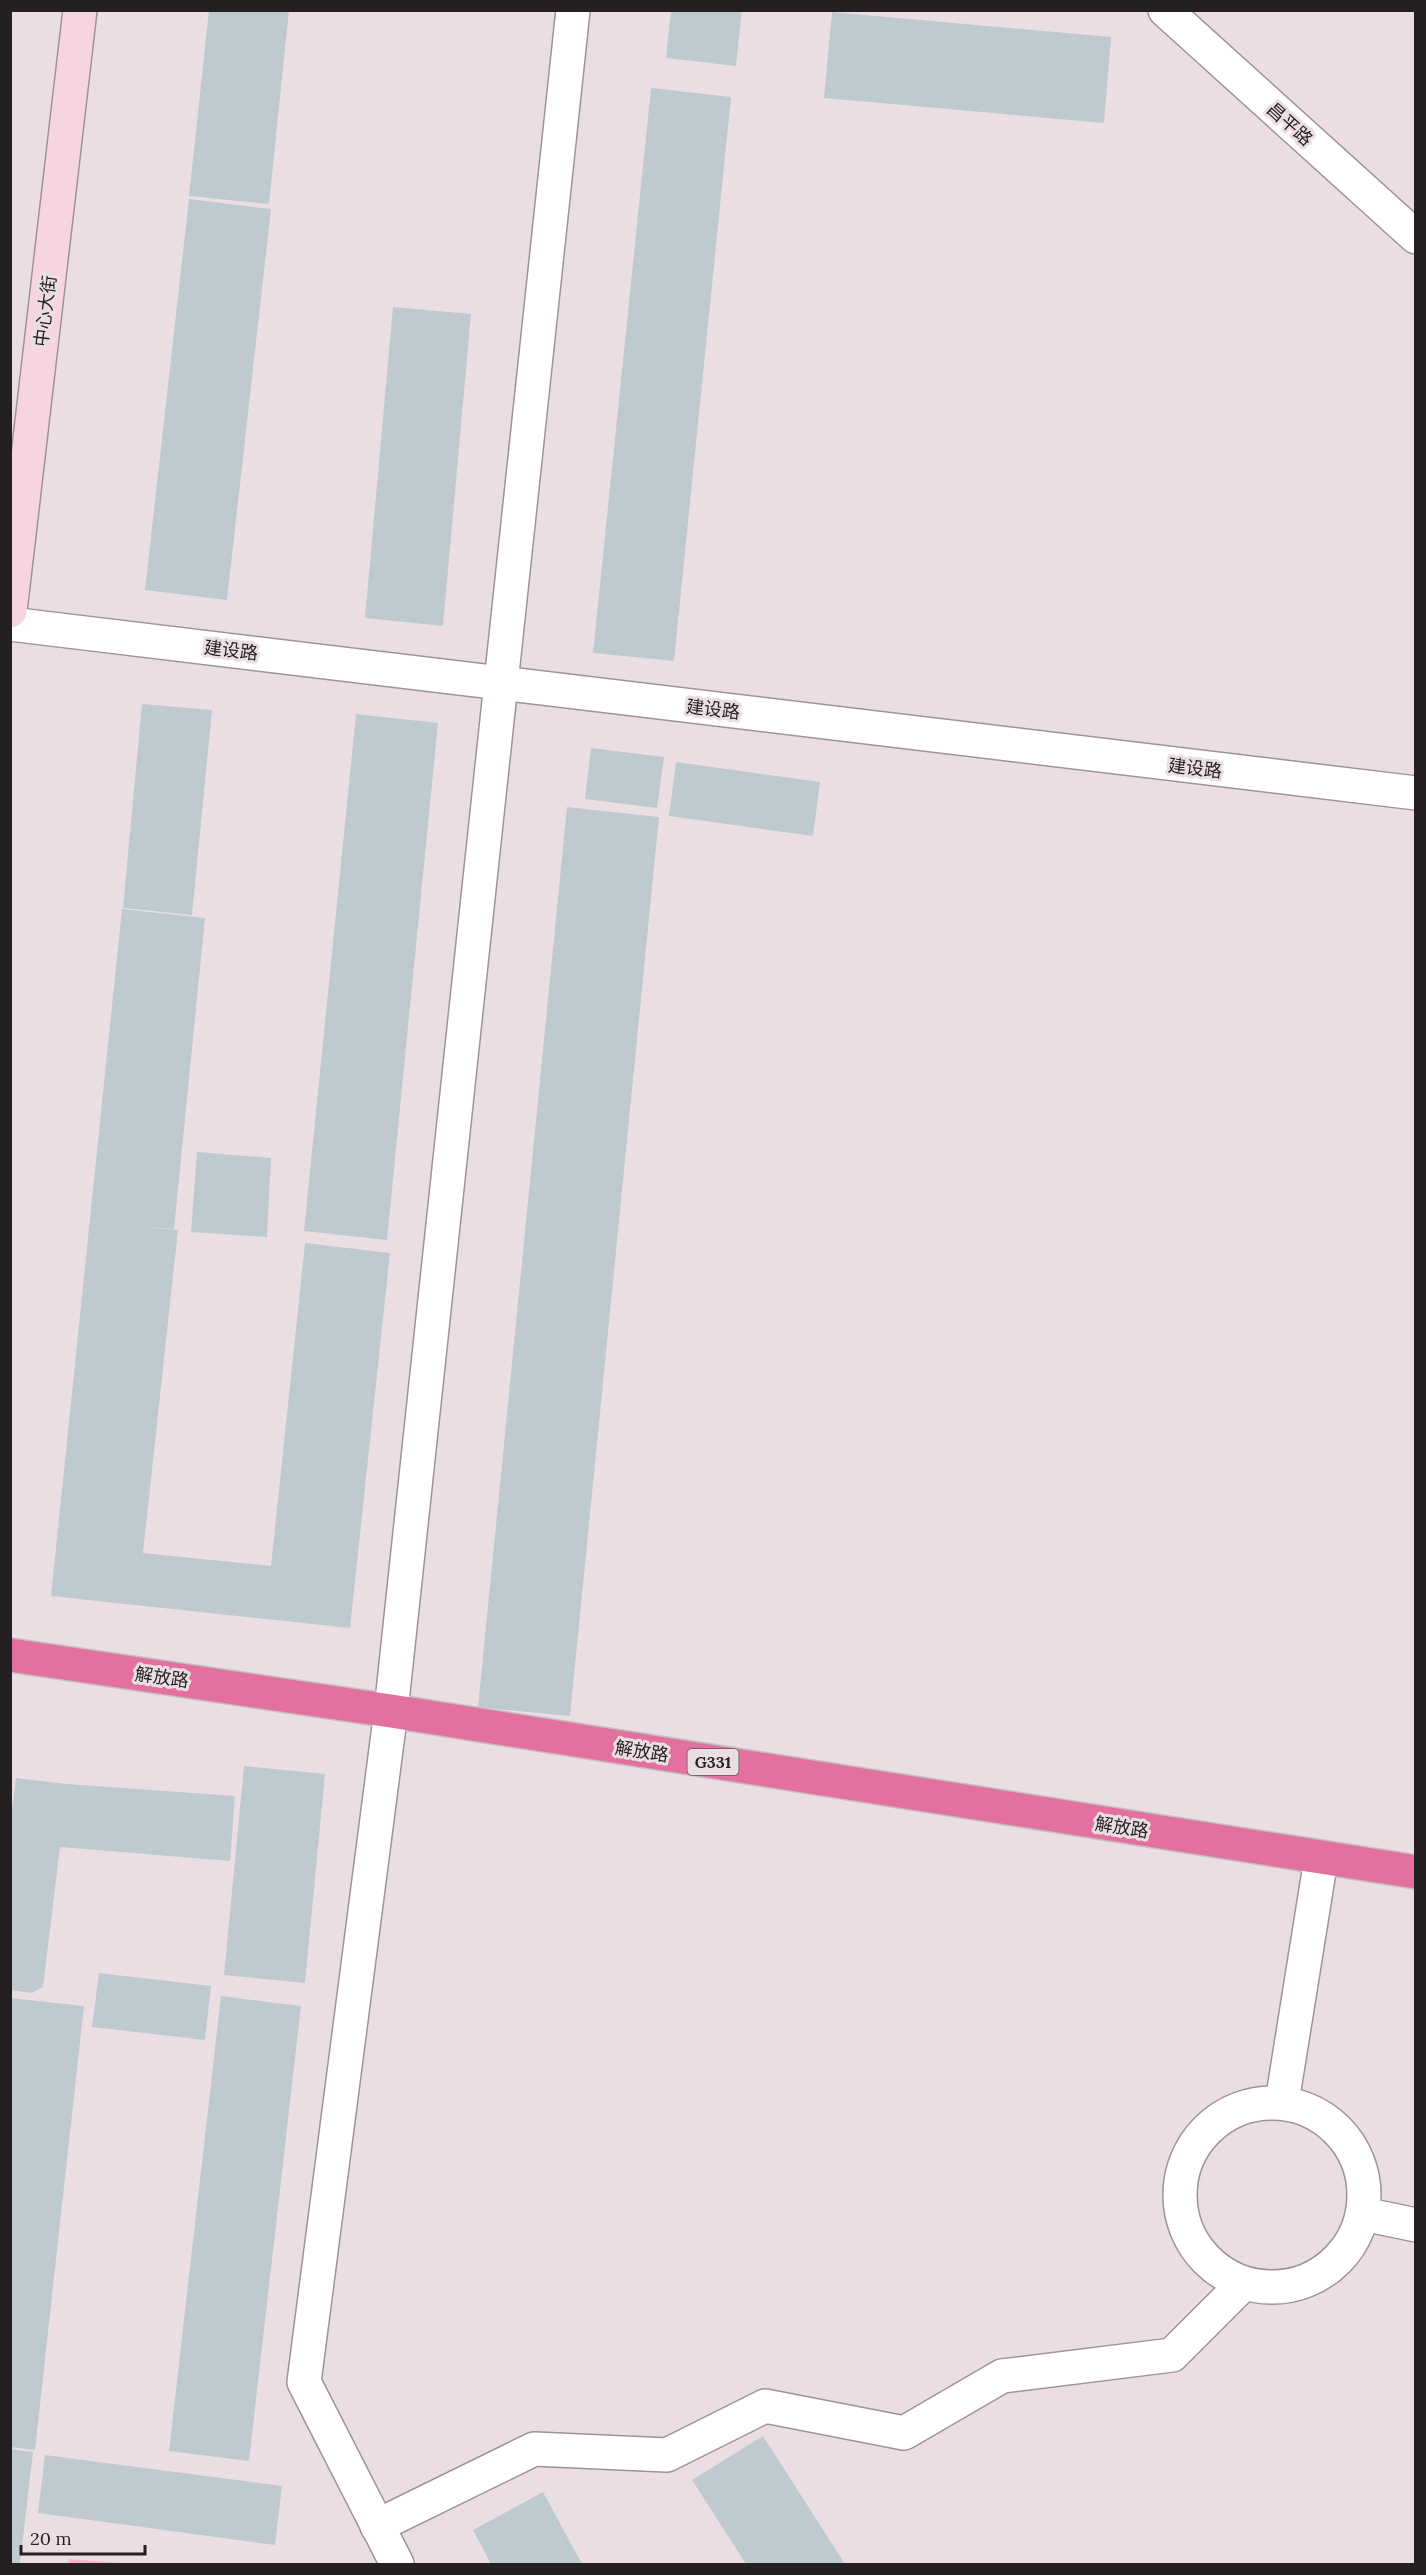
<svg xmlns="http://www.w3.org/2000/svg" width="1426" height="2575" viewBox="0 0 1426 2575" font-family="Lora,'Noto Sans SC',serif">
	<style>
		.pitch { fill: #f9b4cd }
		.building { fill: #bfcad0 }
		.lines { fill: none; stroke-linecap: round; stroke-linejoin: round }
		.street-casing { stroke: #9f9397; stroke-width: 36 }
		.secondary-casing { stroke: #9f9397; stroke-width: 36 }
		.highway-casing { stroke: #c2c0c1; stroke-width: 36 }
		.street { stroke: #fff; stroke-width: 33 }
		.secondary { stroke: #f7d4e2; stroke-width: 33 }
		.highway { stroke: #e4709f; stroke-width: 33 }
		.labels { text-anchor: middle; dominant-baseline: central; stroke-width: 6; stroke-linejoin: round; paint-order: stroke }
		.shield { fill: #ebdee2; stroke: #60585b; stroke-width: 1.5 }
		.shield-label { font-size: 16px; font-weight: bold; fill: #241f21 }
		.street-label { font-size: 18px; fill: #241f21; stroke: #ebdee2 }
	</style>
	<rect width="100%" height="100%" fill="#ebdee2"/>
	<path class="pitch" d="M69,2559L134,2564H68Z"/>
	<g class="building">
		<path d="M209,10H289L269,204L189,196Z"/>
		<path d="M671,10H742L736,66L666,58Z"/>
		<path d="M832,12L1111,37L1104,123L824,98Z"/>
		<path d="M651,88L731,97L674,661L593,653Z"/>
		<path d="M189,199L271,209L227,600L145,590Z"/>
		<path d="M393,307L471,314L443,626L365,618Z"/>
		<path d="M142,704L212,710L192,915L123,908Z"/>
		<path d="M356,714L438,723L387,1240L304,1231Z"/>
		<path d="M591,748L664,757L657,808L585,799Z"/>
		<path d="M676,762L820,782L813,836L669,816Z"/>
		<path d="M567,807L659,817L570,1716L478,1707Z"/>
		<path d="M122,909L205,918L174,1229L135,1226L178,1230L143,1553L271,1566L305,1243L390,1253L350,1628L51,1596Z"/>
		<path d="M197,1152L271,1158L267,1237L191,1232Z"/>
		<path d="M244,1766L325,1774L305,1983L224,1975Z"/>
		<path d="M16,1778L67,1784L235,1796L230,1861L60,1847L43,1987L32,1993L10,1990V1828Z"/>
		<path d="M99,1973L211,1986L205,2040L92,2027Z"/>
		<path d="M221,1996L301,2006L249,2461L169,2451Z"/>
		<path d="M10,1998L84,2006L35,2450L10,2447Z"/>
		<path d="M763,2436L845,2564H746L692,2480Z"/>
		<path d="M10,2449L33,2452L20,2564H10Z"/>
		<path d="M45,2455L282,2486L275,2545L38,2513Z"/>
		<path d="M543,2492L582,2564H491L473,2530Z"/>
	</g>
	<g class="lines">
		<defs>
			<g id="street">
				<path d="M1165,10L1416,237"/>
				<path d="M10,624L1416,793"/>
				<path d="M1282,2102L1321,1859"/>
				<circle cx="1272" cy="2195" r="92"/>
				<path d="M1363,2214L1416,2225"/>
				<path d="M377,2526L534,2449L667,2455L765,2406L904,2433L1002,2376L1172,2355L1243,2284"/>
				<path d="M397,2564L304,2382L391,1711L573,10"/>
			</g>
			<path id="secondary" d="M10,611L80,10"/>
			<path id="highway" d="M10,1655L391,1711L1416,1872"/>
		</defs>
		<use href="#street" class="street-casing"/>
		<use href="#secondary" class="secondary-casing"/>
		<use href="#highway" class="highway-casing"/>
		<use href="#street" class="street"/>
		<use href="#secondary" class="secondary"/>
		<use href="#highway" class="highway"/>
	</g>
	<g class="labels">
		<rect class="shield" x="687.5" y="1749" width="51" height="26" rx="4.5"/>
		<g class="shield-label">
			<text x="713" y="1762">G331</text>
		</g>
		<g class="street-label">
			<text transform="translate(1290 124) rotate(42)">昌平路</text>
			<text transform="translate(45 311) rotate(-83)">中心大街</text>
			<text transform="translate(231 650) rotate(7)">建设路</text>
			<text transform="translate(713 709) rotate(7)">建设路</text>
			<text transform="translate(1195 768) rotate(7)">建设路</text>
			<text transform="translate(162 1677) rotate(8)">解放路</text>
			<text transform="translate(642 1751) rotate(9)">解放路</text>
			<text transform="translate(1122 1827) rotate(9)">解放路</text>
		</g>
	</g>
	<rect width="1426" height="2575" fill="none" stroke="#241f21" stroke-width="24"/>
	<path d="M21 2545v9h124v-9" fill="none" stroke="#241f21" stroke-width="3"/>
	<text x="30" y="2545" font-size="18" fill="#241f21" stroke="#ebdee2" stroke-width="4.5" paint-order="stroke">20 m</text>
</svg>
